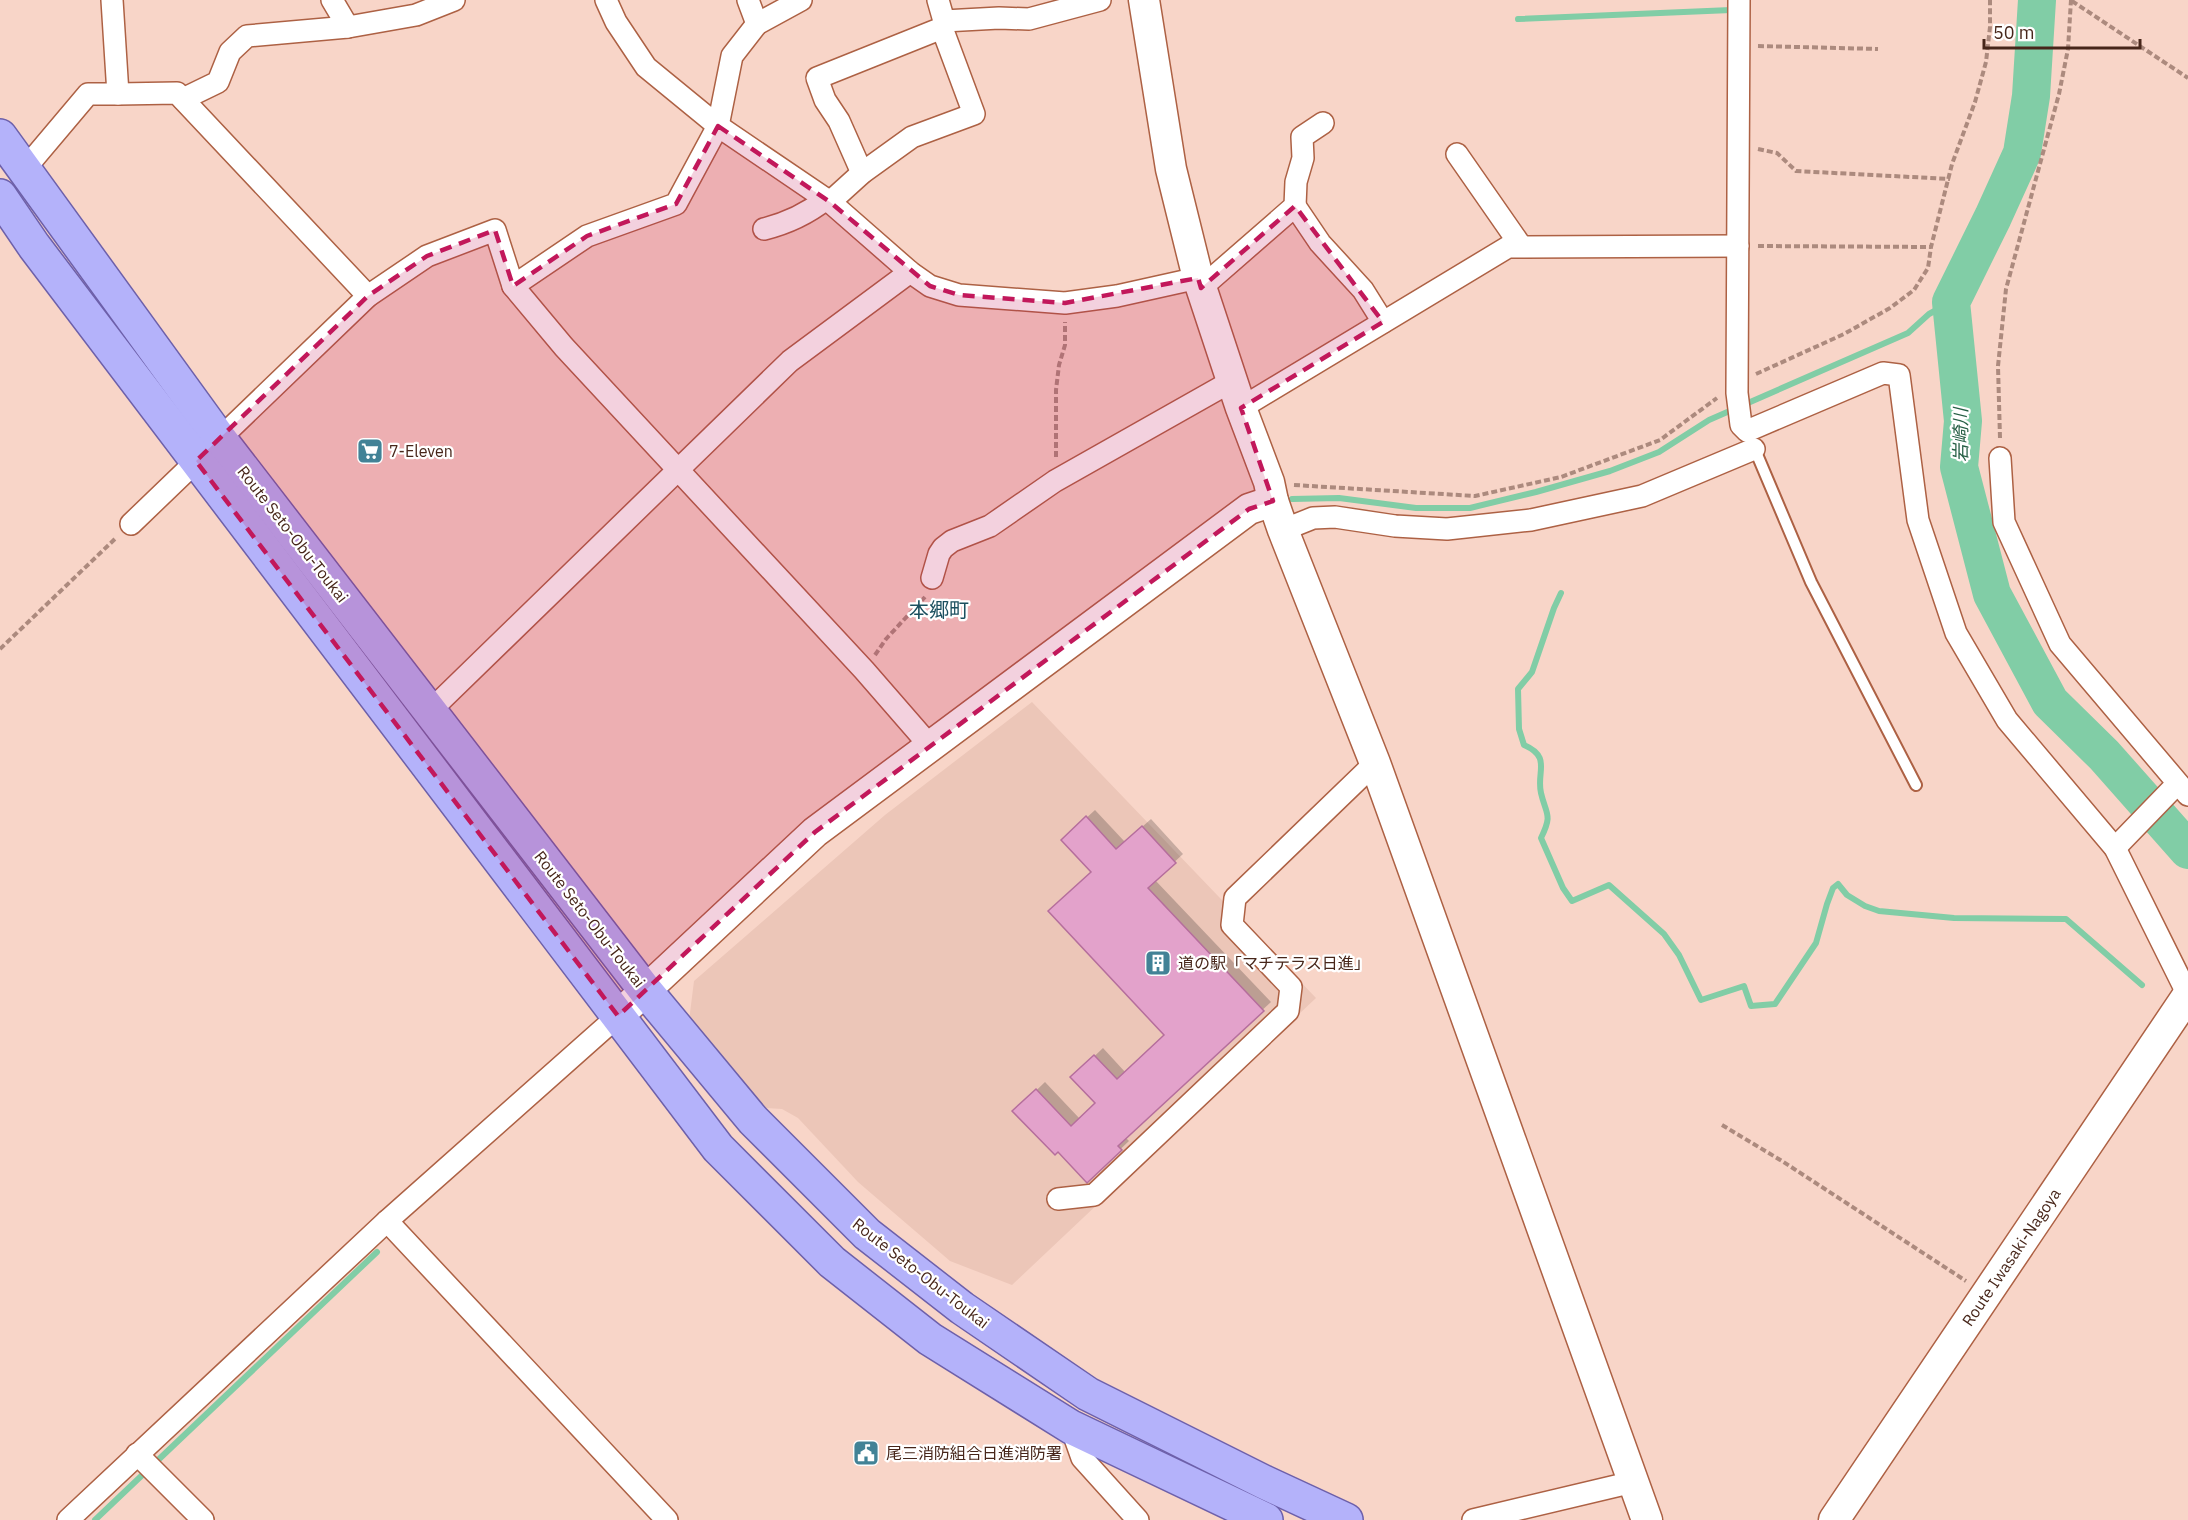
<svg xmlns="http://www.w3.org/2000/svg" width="2188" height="1520" viewBox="0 0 2188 1520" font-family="'IBM Plex Sans','Noto Sans JP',sans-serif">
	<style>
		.built { fill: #ecc6b8 }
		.shadow { fill: #0003 }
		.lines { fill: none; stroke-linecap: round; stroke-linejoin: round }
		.stream { stroke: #81cda6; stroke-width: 6 }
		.river { stroke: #81cda6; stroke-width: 38 }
		.building { fill: #e3a2cb; stroke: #b56e9c; stroke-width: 1.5 }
		.lane-casing { stroke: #ad6144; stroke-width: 14 }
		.street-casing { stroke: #ad6144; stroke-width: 24 }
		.secondary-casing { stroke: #ad6144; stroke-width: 33 }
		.primary-casing { stroke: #6d60aa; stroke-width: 36 }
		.path { stroke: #ac8a7e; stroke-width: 4; stroke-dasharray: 6 3; stroke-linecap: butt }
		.lane { stroke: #fff; stroke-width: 10 }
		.street { stroke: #fff; stroke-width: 21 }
		.secondary { stroke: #fff; stroke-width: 30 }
		.primary { stroke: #b4b2fa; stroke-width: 33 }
		.marked { fill: #c2185b; fill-opacity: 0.2; stroke: #c2185b; stroke-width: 4.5; stroke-dasharray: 12 8; stroke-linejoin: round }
		.labels { text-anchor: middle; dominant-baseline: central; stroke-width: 4.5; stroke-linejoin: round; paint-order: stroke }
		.poi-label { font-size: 16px; fill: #47261a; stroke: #fff; text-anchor: start }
		.street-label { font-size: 16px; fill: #47261a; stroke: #fff }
		.water-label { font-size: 18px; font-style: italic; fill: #255e44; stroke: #fff }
		.quarter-label { font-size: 20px; fill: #1b4f5f; stroke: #fff }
	</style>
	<rect width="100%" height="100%" fill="#f8d5c8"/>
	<path class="built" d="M1032,702L1316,998L1012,1285L950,1261L858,1182L798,1118L782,1109L766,1108L755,1100L689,1021L694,981L885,815Z"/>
	<path class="shadow" d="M1095,810L1125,842L1151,819L1183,854L1155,880L1271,1002L1125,1137L1129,1141L1087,1181L1058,1150L1015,1111L1045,1082L1080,1119L1097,1103L1080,1070L1103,1048L1126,1073L1166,1034L1093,872L1071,832Z"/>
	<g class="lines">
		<g class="stream">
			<path d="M1518,19L1731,10"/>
			<path d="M1292,499L1339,498L1416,508H1470L1536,492L1610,471L1659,452L1709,420L1908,333L1929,314L1951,302"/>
			<path d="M1561,593L1554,608L1532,672L1518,689L1519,729L1524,745C1552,757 1536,772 1541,793C1546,815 1553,814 1541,838L1563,888L1572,901L1609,885L1664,934L1679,955L1701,1000L1744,986L1751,1006L1775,1004L1816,943L1827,904L1833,888L1838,884L1847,895L1865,906L1879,911L1954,918L2066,919L2142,985"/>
			<path d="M95,1520L377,1252"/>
		</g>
		<path class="river" d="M2037,0L2031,96L2022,153L1993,217L1951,302L1963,421L1959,467L1992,594L2050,702L2104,755L2188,850"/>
	</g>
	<path class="building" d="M1086,816L1116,849L1142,826L1176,863L1148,888L1264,1011L1118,1146L1122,1150L1087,1183L1058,1152L1055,1155L1012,1111L1036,1089L1071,1126L1095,1103L1070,1077L1094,1055L1117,1079L1164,1035L1048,911L1091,872L1061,840Z"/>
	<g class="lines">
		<defs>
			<path id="lane" d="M1753,445L1811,582L1916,785"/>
			<g id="street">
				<path d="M332,0L348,27"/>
				<path d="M606,0L616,22L646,67L718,126L830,202L910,272L930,286L959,295L1065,303L1117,296L1198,278"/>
				<path d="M748,0L757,24"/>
				<path d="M1739,0L1737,393L1741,425L1747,431L1883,373L1899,375L1918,520L1956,633L2007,720L2115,848L2188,995"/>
				<path d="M944,21L999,18L1029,19L1100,0"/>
				<path d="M118,94L177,93L368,296"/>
				<path d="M183,99L218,82L230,52L247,36L348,27L416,15L454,0"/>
				<path d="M1457,154L1521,246"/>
				<path d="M23,171L88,94H118L112,0"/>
				<path d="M862,173L839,121L825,100L817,78L942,28"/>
				<path d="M830,202L862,173L912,137L974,114L942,28L944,21L938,0"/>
				<path d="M1295,206L1320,243L1363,290L1383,322"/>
				<path d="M764,229C788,223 807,214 826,199"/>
				<path d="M513,286L587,236L676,204L718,126L732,56L757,24L801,0"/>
				<path d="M1201,288L1295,206L1296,182L1303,158L1302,137L1323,123"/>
				<path d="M1241,408L1508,247L1738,246"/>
				<path d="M2000,458L2004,522L2060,644L2188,795"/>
				<path d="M131,524L368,296L427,256L495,230L513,286L564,347L864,670L931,747"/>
				<path d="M1283,530L1313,518L1335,517L1395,526L1447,529L1531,520L1642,496L1754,449"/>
				<path d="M932,578L939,554L943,548L952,541L990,526L1055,481L1232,381"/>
				<path d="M430,711L790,361L910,272"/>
				<path d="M2115,848L2177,784"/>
				<path d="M1058,1199L1094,1195L1288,1011L1291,987L1232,925L1235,898L1375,763"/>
				<path d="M387,1221L667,1520"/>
				<path d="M1071,1427L1082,1458L1138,1520"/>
				<path d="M137,1454L203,1520"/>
				<path d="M68,1520L387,1221L618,1016"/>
				<path d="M1473,1520L1633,1482"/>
			</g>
			<g id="secondary">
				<path d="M1144,0L1171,169L1198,278L1241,408L1269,482L1273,501L1283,530L1375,763L1647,1520"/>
				<path d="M618,1016L815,832L1249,509L1273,501"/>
				<path d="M1834,1520L2188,995"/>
			</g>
			<g id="primary">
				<path d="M0,136L219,438L645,990L753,1120L867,1234L962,1308L1088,1394L1264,1482L1346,1520"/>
				<path d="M0,196L34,246L718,1148L832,1262L930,1339L1071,1427L1266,1520"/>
			</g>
		</defs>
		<use href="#lane" class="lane-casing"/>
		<use href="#street" class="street-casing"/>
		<use href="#secondary" class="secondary-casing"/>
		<use href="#primary" class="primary-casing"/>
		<g class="path">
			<path d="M2072,1L2188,78"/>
			<path d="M1758,46L1878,49"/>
			<path d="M1758,149L1777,153L1796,171L1950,179"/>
			<path d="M1758,246L1931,247"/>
			<path d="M1756,374L1844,334L1890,308L1914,290L1928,268L1931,247L1952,164L1975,102L1986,62L1990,27V0"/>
			<path d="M2000,438L1998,366L2006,289L2059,94L2068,49L2071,0"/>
			<path d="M1056,457V390L1059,365L1065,345V322"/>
			<path d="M1294,485L1475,496L1561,477L1660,440L1717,398"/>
			<path d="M0,649L117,537"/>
			<path d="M875,655L886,639L925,597"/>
			<path d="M1722,1125L1782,1161L1966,1281"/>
		</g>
		<use href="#lane" class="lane"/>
		<use href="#street" class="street"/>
		<use href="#secondary" class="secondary"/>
		<use href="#primary" class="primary"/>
	</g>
	<path class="marked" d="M718,126L830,202L930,286L959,295L1065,303L1198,278L1201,288L1295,206L1383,322L1241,408L1273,501L1249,509L815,832L618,1016L196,461L368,296L427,256L495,230L513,286L587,236L676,204Z"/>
	<defs>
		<symbol id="supermarket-square" viewBox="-11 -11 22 22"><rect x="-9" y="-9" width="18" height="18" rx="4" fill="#428296" stroke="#fff"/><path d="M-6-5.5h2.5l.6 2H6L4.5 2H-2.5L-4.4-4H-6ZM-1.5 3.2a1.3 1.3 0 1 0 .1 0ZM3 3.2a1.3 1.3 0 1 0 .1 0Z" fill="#fff"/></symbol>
		<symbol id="building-square" viewBox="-11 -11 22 22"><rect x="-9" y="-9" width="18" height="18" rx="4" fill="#428296" stroke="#fff"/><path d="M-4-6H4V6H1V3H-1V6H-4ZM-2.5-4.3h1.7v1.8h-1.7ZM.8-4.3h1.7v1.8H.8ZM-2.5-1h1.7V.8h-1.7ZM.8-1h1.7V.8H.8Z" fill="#fff"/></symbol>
		<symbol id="civic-square" viewBox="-11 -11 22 22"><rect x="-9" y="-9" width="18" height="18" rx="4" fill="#428296" stroke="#fff"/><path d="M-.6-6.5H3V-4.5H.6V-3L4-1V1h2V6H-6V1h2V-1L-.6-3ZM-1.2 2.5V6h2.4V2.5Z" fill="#fff"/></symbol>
	</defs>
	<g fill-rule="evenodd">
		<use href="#supermarket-square" x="355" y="436" width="30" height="30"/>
		<use href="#building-square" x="1143" y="948" width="30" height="30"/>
		<use href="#civic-square" x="851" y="1438" width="30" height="30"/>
	</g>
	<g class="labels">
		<g class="poi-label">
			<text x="389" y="451">7-Eleven</text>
			<text x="1178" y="963">道の駅「マチテラス日進」</text>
			<text x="886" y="1453">尾三消防組合日進消防署</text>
		</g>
		<g class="street-label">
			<text transform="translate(293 534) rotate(52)">Route Seto-Obu-Toukai</text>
			<text transform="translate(590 919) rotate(52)">Route Seto-Obu-Toukai</text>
			<text transform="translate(2011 1257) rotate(-56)">Route Iwasaki-Nagoya</text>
			<text transform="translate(921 1273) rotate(38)">Route Seto-Obu-Toukai</text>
		</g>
		<g class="water-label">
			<text transform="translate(1960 435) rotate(-90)">岩崎川</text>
		</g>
		<g class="quarter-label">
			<text x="939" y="609">本郷町</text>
		</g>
	</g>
	<path d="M1984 39v9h156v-9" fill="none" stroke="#47261a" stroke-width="3"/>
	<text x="1993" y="39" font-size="18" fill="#47261a" stroke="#ffffff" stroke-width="4.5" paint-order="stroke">50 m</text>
</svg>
